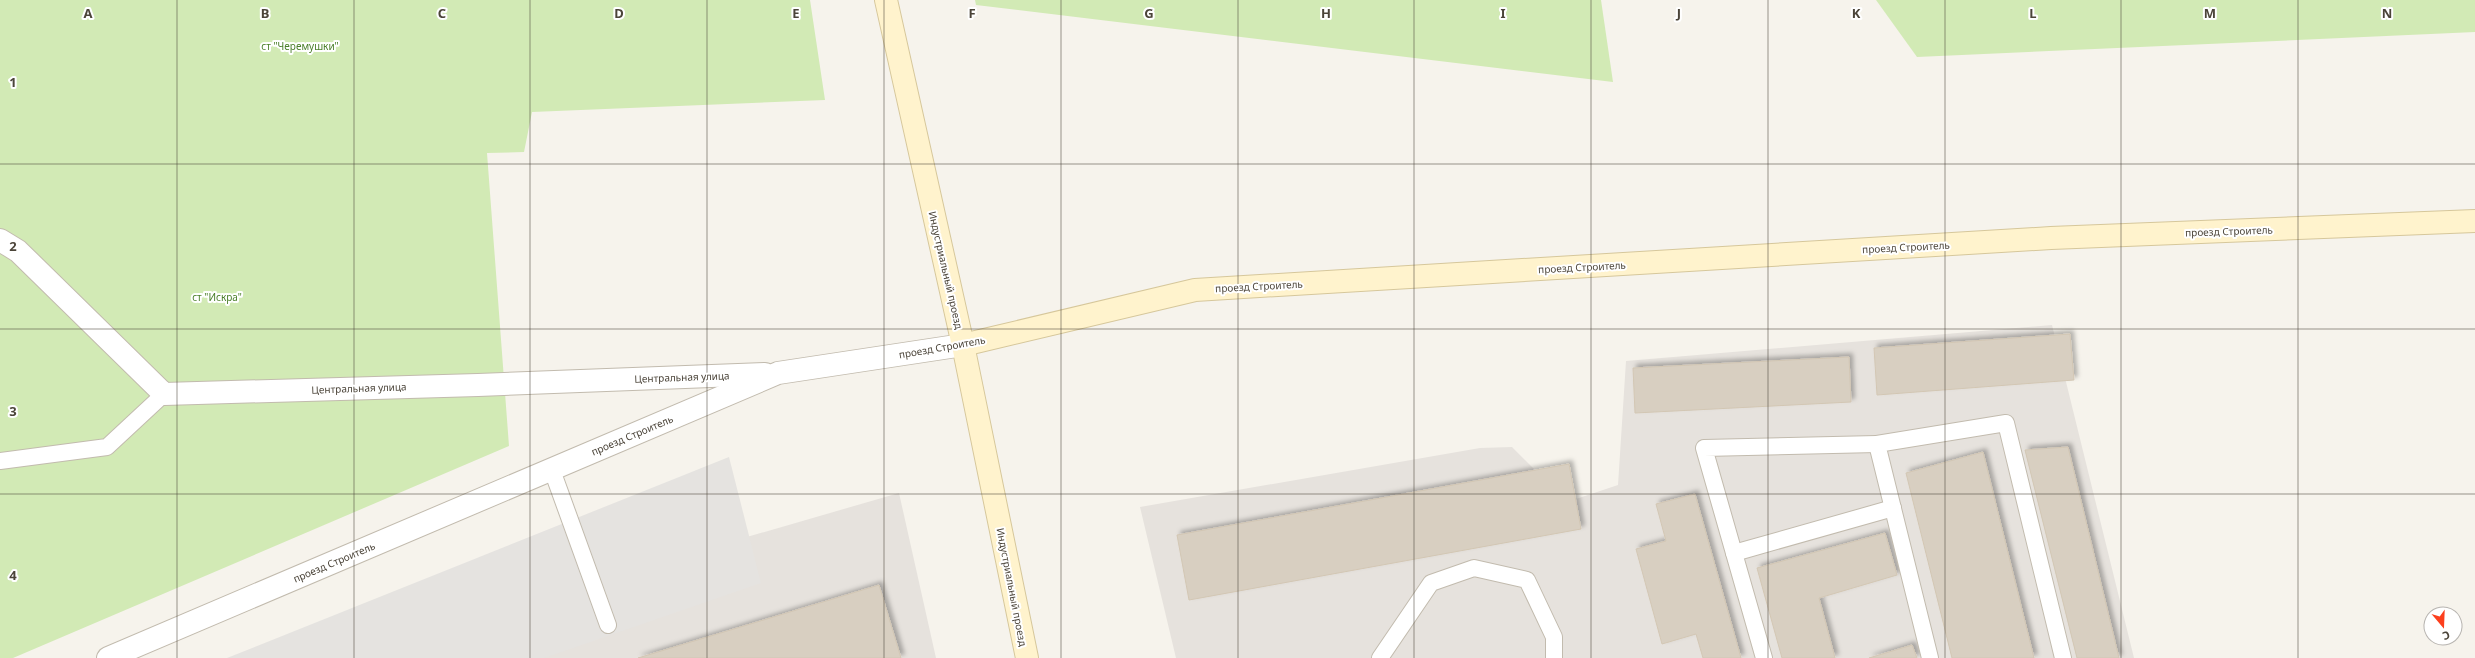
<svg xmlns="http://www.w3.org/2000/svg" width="2475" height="658" viewBox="0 0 2475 658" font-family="'Noto Sans',sans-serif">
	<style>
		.industrial { fill: #e6e2dd }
		.green { fill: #d2eab5 }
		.parking { fill: #e5e3e0 }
		.building { fill: #d8cfc1; stroke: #d3c7b4; filter: url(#shadow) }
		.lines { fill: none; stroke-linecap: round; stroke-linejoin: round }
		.lane-casing { stroke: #c2bbae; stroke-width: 18 }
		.street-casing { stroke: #c2bbae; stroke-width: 24 }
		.secondary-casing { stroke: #d6c79b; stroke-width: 24 }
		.lane { stroke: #fff; stroke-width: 16 }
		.street { stroke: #fff; stroke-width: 22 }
		.secondary { stroke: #fff3cd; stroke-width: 22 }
		.grid { fill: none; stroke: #4b4439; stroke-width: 1; stroke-opacity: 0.55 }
		.labels { text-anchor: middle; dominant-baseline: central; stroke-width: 4; stroke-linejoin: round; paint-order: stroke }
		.park-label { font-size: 10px; fill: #4a7f2a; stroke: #fff }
		.street-label { font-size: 10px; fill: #4b4439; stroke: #fff }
		.grid-label { font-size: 13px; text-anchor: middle; font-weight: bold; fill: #4b4439; stroke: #fff; stroke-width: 4; stroke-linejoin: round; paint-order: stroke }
	</style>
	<defs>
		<filter id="shadow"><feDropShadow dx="3.5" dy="-3.5" stdDeviation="2" flood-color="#0004"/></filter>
	</defs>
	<rect width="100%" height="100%" fill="#f6f3ec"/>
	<g class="industrial">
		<path d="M2052,325L2134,658H1176L1140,507L1480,448L1512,447L1567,502L1618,485L1626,361Z"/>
		<path d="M899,493L936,658H329Z"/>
	</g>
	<g class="green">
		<path d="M0,0H810L825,100L532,112L524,152L487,153L509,446L13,658H0Z"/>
		<path d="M975,0H1601L1613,82L976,5Z"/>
		<path d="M1876,0H2475V32L1917,57Z"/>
	</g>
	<path class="parking" d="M729,457L761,583L544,658H227Z"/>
	<g class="building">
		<path d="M2070,334L2074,380L1877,395L1874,348Z"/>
		<path d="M1849,357L1851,402L1635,413L1633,368Z"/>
		<path d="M2068,447L2119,658H2077L2025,450Z"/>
		<path d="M1983,452L2034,658H1952L1906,473Z"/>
		<path d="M1569,464L1581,529L1189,600L1177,535Z"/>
		<path d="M1695,494L1741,658H1703L1696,634L1662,644L1636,549L1666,541L1656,504Z"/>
		<path d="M1885,533L1897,575L1819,598L1835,658H1782L1757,568Z"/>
		<path d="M879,585L901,658H638Z"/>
		<path d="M1912,645L1917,658H1869Z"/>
	</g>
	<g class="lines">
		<defs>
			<g id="lane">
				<path d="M0,461L107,447L164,394"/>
				<path d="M552,470L608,625"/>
				<path d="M1734,553L1893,508"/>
				<path d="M1380,658L1431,583L1474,568L1527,580L1554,637V658"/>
				<path d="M1764,658L1704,448L1877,444"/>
				<path d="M1930,658L1877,444L2006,423L2063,658"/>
			</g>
			<g id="street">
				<path d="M0,240L18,251L164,394L478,385L765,374"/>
				<path d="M108,658L778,373L963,345"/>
			</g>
			<g id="secondary">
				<path d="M886,0L963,345L1027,658"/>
				<path d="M963,345L1195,290L2051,238L2475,221"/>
			</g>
		</defs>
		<use href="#lane" class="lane-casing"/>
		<use href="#street" class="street-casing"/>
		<use href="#secondary" class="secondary-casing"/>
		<use href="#lane" class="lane"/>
		<use href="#street" class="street"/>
		<use href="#secondary" class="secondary"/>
	</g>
	<path class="grid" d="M177,0V658M354,0V658M530,0V658M707,0V658M884,0V658M1061,0V658M1238,0V658M1414,0V658M1591,0V658M1768,0V658M1945,0V658M2121,0V658M2298,0V658M0,164H2475M0,329H2475M0,494H2475"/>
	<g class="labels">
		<g class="park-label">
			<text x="300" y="46">ст "Черемушки"</text>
			<text x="217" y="297">ст "Искра"</text>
		</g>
		<g class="street-label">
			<text transform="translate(2229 231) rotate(-2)">проезд Строитель</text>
			<text transform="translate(1906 247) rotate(-3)">проезд Строитель</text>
			<text transform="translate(1582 267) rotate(-3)">проезд Строитель</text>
			<text transform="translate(946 270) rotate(77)">Индустриальный проезд</text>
			<text transform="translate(1259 286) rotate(-3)">проезд Строитель</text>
			<text transform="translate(942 347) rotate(-10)">проезд Строитель</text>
			<text transform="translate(682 377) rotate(-2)">Центральная улица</text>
			<text transform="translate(359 388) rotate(-2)">Центральная улица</text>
			<text transform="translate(632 435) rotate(-23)">проезд Строитель</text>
			<text transform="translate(334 562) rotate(-23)">проезд Строитель</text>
			<text transform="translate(1012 587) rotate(79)">Индустриальный проезд</text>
		</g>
	</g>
	<g class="grid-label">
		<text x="88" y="18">A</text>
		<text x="265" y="18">B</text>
		<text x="442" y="18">C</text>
		<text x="619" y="18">D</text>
		<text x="796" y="18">E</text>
		<text x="972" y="18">F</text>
		<text x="1149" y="18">G</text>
		<text x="1326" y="18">H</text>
		<text x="1503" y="18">I</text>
		<text x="1679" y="18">J</text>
		<text x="1856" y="18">K</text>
		<text x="2033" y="18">L</text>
		<text x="2210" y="18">M</text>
		<text x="2387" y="18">N</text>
		<text x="13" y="87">1</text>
		<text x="13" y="251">2</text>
		<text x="13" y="416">3</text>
		<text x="13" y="580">4</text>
	</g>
	<g transform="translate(2443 626) rotate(161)"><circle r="19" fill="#ffffff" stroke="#b7b4b0"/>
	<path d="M0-3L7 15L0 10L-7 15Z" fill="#fc3f1d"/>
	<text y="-6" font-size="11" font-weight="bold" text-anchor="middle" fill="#4b4439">С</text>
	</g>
</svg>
